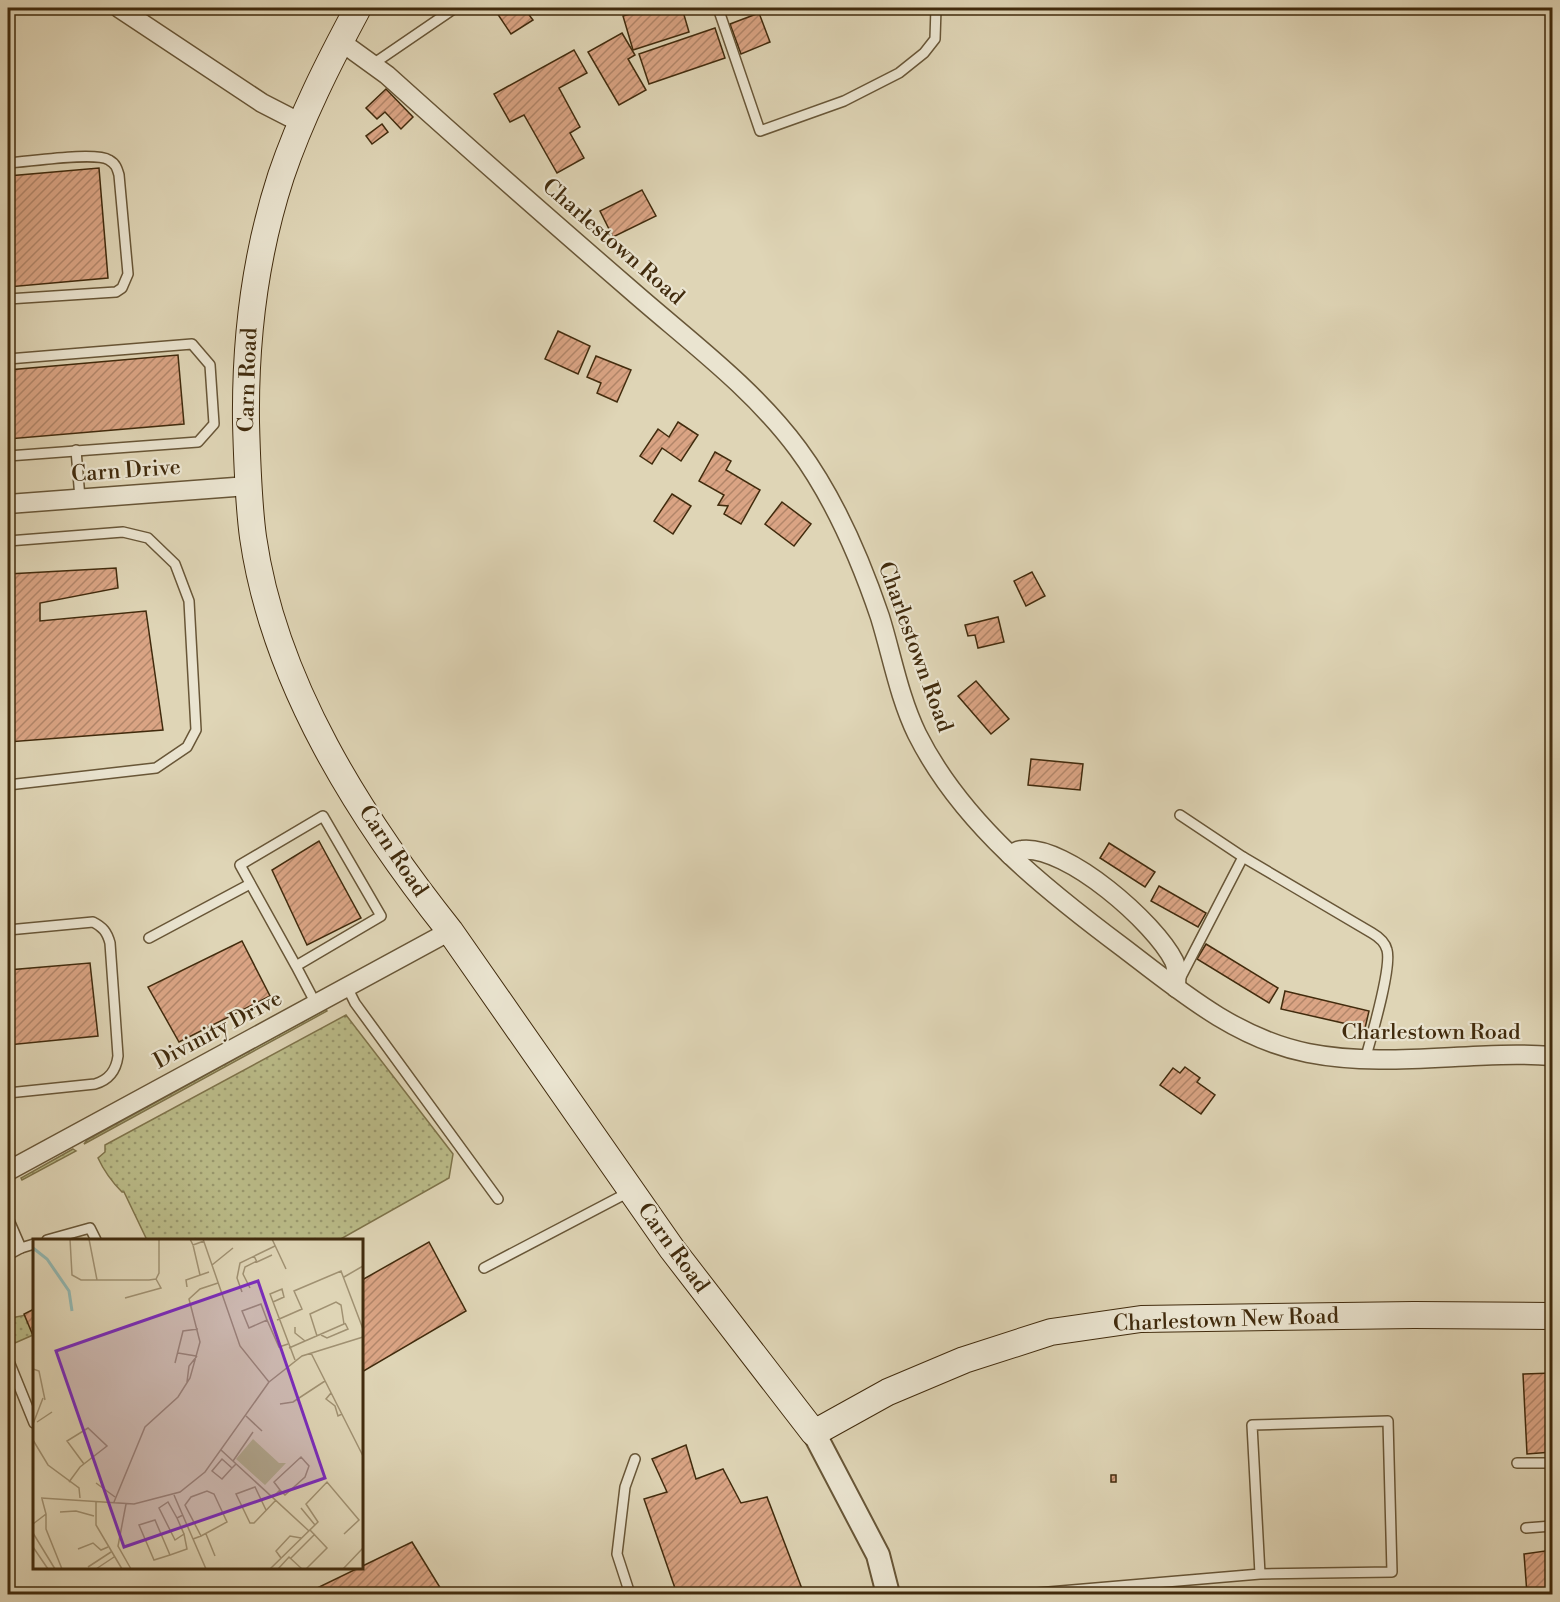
<svg xmlns="http://www.w3.org/2000/svg" width="1560" height="1602" viewBox="0 0 1560 1602" font-family="'Libre Bodoni',serif">
	<style>
		.grass { fill: url(#grass-dots); stroke: #7e734a; stroke-width: 1.5 }
		.building { fill: url(#building-hatch); stroke: #412b0d; stroke-width: 1.5 }
		.lines { fill: none; stroke-linecap: round; stroke-linejoin: round }
		.service-casing { stroke: #685637; stroke-width: 12 }
		.minor-casing { stroke: #685637; stroke-width: 21 }
		.tertiary-casing { stroke: #685637; stroke-width: 26 }
		.secondary-casing { stroke: #412b0d; stroke-width: 28 }
		.service { stroke: #eae4d0; stroke-width: 9 }
		.minor { stroke: #eae4d0; stroke-width: 18 }
		.tertiary { stroke: #eae4d0; stroke-width: 22 }
		.secondary { stroke: #eae4d0; stroke-width: 26 }
		.labels { text-anchor: middle; dominant-baseline: central; stroke-width: 4.5; stroke-linejoin: round; paint-order: stroke }
		.street-label { font-size: 22px; fill: #412b0d; stroke: #eae4d0 }
		.inset-river { fill: none; stroke: #93b8b2; stroke-width: 3 }
		.inset-road { fill: none; stroke: #a09172; stroke-width: 1.5 }
		.view { fill: #7b2cbf; fill-opacity: 0.15; stroke: #7b2cbf; stroke-width: 3 }
		.inset-edge { fill: none; stroke: #412b0d; stroke-width: 3 }
	</style>
	<defs>
		<pattern id="grass-dots" width="8" height="8" patternUnits="userSpaceOnUse" patternTransform="scale(1.5)"><rect width="8" height="8" fill="#babb88"/><path d="M2 2h.1M6 6h.1" fill="none" stroke="#99986e" stroke-width="1.8" stroke-linecap="round"/></pattern>
		<pattern id="building-hatch" width="6" height="6" patternUnits="userSpaceOnUse" patternTransform="scale(1.5)"><rect width="6" height="6" fill="#daa484"/><path d="M-1 1l2-2M0 6l6-6M5 7l2-2" fill="none" stroke="#b2866a"/></pattern>
	</defs>
	<rect width="100%" height="100%" fill="#dfd5b6"/>
	<filter id="stains"><feTurbulence type="fractalNoise" baseFrequency=".00333" numOctaves="4"/><feColorMatrix values="0 0 0 0 .2 0 0 0 0 .09 0 0 0 0 .02 0 0 0 .5 -.17"/></filter>
	<radialGradient id="worn" r=".72"><stop offset=".6" stop-color="#630" stop-opacity="0"/><stop offset="1" stop-color="#630" stop-opacity=".3"/></radialGradient>
	<g class="grass">
		<path d="M326,1009L327,1011L84,1144L87,1140Z"/>
		<path d="M346,1015L453,1154L449,1178L339,1240H147L124,1192H122C112,1182 104,1171 98,1158L105,1152V1145Z"/>
		<path d="M73,1149L76,1151L22,1180L21,1178Z"/>
		<path d="M26,1315L33,1335L15,1343L8,1321L16,1317Z"/>
	</g>
	<g class="building">
		<path d="M499,8H524L533,20L511,34L495,10Z"/>
		<path d="M651,8H682L689,32L633,50L623,16Z"/>
		<path d="M759,13L770,42L741,54L730,24Z"/>
		<path d="M715,28L725,58L649,84L639,54Z"/>
		<path d="M622,33L635,55L628,59L646,90L619,105L588,52Z"/>
		<path d="M574,50L587,73L559,88L580,127L570,133L584,158L557,173L524,115L510,122L494,94Z"/>
		<path d="M386,89L413,117L401,129L385,112L377,119L366,108Z"/>
		<path d="M382,124L388,132L372,144L366,136Z"/>
		<path d="M99,168L108,278L8,287V176Z"/>
		<path d="M642,190L656,216L613,237L600,211Z"/>
		<path d="M558,331L590,346L578,374L545,359Z"/>
		<path d="M178,355L184,424L8,439V370Z"/>
		<path d="M596,356L631,370L617,402L597,393L601,383L587,377Z"/>
		<path d="M678,422L698,435L681,461L662,448L652,464L640,456L658,429L669,437Z"/>
		<path d="M715,452L731,461L726,470L760,490L741,524L724,514L728,506L718,505L724,495L699,481Z"/>
		<path d="M672,494L691,506L673,534L654,521Z"/>
		<path d="M782,502L811,524L794,546L765,524Z"/>
		<path d="M116,568L118,588L40,603V621L146,611L163,730L8,742V574Z"/>
		<path d="M1032,572L1045,596L1026,606L1014,581Z"/>
		<path d="M998,617L1004,642L978,648L975,635L968,636L965,625Z"/>
		<path d="M976,681L1009,719L991,734L958,696Z"/>
		<path d="M1031,759L1083,764L1080,790L1028,785Z"/>
		<path d="M319,841L361,918L307,945L272,870Z"/>
		<path d="M1109,843L1155,872L1145,887L1100,858Z"/>
		<path d="M1159,886L1206,913L1198,927L1151,901Z"/>
		<path d="M242,941L270,996L179,1042L148,987Z"/>
		<path d="M1206,944L1278,988L1269,1003L1197,959Z"/>
		<path d="M90,963L98,1036L8,1045V970Z"/>
		<path d="M1285,991L1369,1011L1365,1028L1281,1009Z"/>
		<path d="M1185,1067L1200,1078L1197,1082L1215,1095L1201,1114L1160,1085L1173,1068L1180,1073Z"/>
		<path d="M429,1242L466,1311L362,1372V1280Z"/>
		<path d="M34,1309V1338L24,1314Z"/>
		<path d="M1552,1373V1452L1527,1454L1523,1374Z"/>
		<path d="M686,1445L696,1479L723,1469L741,1503L767,1497L804,1594H677L644,1499L667,1492L652,1459Z"/>
		<rect x="1111" y="1475" width="5" height="7"/>
		<path d="M412,1542L444,1594H321L317,1588Z"/>
		<path d="M1552,1550V1594H1527L1524,1554Z"/>
	</g>
	<g class="lines">
		<defs>
			<g id="service">
				<path d="M718,8L760,131L844,101L899,73L924,53L935,39L936,8"/>
				<path d="M373,64L455,8"/>
				<path d="M8,163C28,162 95,151 109,160C116,164 117,168 119,175L128,274L122,288L116,292L8,299"/>
				<path d="M8,359L192,344L210,365L214,424L198,442L8,456"/>
				<path d="M76,450L80,498"/>
				<path d="M8,541L123,532L148,538L175,564L189,601L196,730L187,747L156,768L8,785"/>
				<path d="M1180,815L1243,857L1372,933C1379,937 1385,942 1387,950C1392,968 1371,1038 1365,1060"/>
				<path d="M8,930L93,922C103,927 107,932 110,943L118,1056C116,1071 109,1080 95,1084L8,1093"/>
				<path d="M149,938L250,884"/>
				<path d="M296,966L240,865L323,816L381,916L296,966L316,1004"/>
				<path d="M1181,977L1243,857"/>
				<path d="M347,987L355,1003L498,1199"/>
				<path d="M8,1218L21,1248"/>
				<path d="M47,1240L90,1228L96,1240"/>
				<path d="M8,1255L21,1248L34,1244"/>
				<path d="M484,1268L631,1191"/>
				<path d="M8,1359L34,1423"/>
				<path d="M1517,1463H1552"/>
				<path d="M1526,1528L1552,1526"/>
				<path d="M630,1594L617,1554L625,1487L635,1459"/>
				<path d="M1037,1594V1593L1260,1574L1252,1425L1388,1421L1392,1572L1260,1574"/>
			</g>
			<g id="minor">
				<path d="M119,8L262,103L301,123"/>
				<path d="M340,41L387,75C468,148 550,220 632,291C689,341 753,388 798,449C835,499 860,558 880,617C892,656 899,697 917,734C962,824 1046,890 1125,949C1181,992 1237,1039 1308,1053C1389,1069 1471,1050 1552,1056"/>
				<path d="M8,504L248,486"/>
				<path d="M1010,855C1013,853 1018,850 1022,850C1067,845 1155,923 1174,961C1178,970 1176,979 1176,988"/>
				<path d="M8,1171L450,931"/>
			</g>
			<path id="tertiary" d="M814,1433L878,1555L888,1594"/>
			<path id="secondary" d="M358,8C329,62 301,117 281,176C255,256 245,338 246,422C247,461 248,499 253,537C274,683 360,818 450,931L672,1249L814,1433L888,1392L964,1360L1051,1332L1141,1319L1414,1315L1552,1316"/>
		</defs>
		<use href="#service" class="service-casing"/>
		<use href="#minor" class="minor-casing"/>
		<use href="#tertiary" class="tertiary-casing"/>
		<use href="#secondary" class="secondary-casing"/>
		<use href="#service" class="service"/>
		<use href="#minor" class="minor"/>
		<use href="#tertiary" class="tertiary"/>
		<use href="#secondary" class="secondary"/>
	</g>
	<g class="labels">
		<g class="street-label">
			<text transform="translate(613 242) rotate(41)">Charlestown Road</text>
			<text transform="translate(248 380) rotate(-88)">Carn Road</text>
			<text transform="translate(126 471) rotate(-4)">Carn Drive</text>
			<text transform="translate(915 647) rotate(70)">Charlestown Road</text>
			<text transform="translate(393 851) rotate(56)">Carn Road</text>
			<text transform="translate(218 1030) rotate(-28)">Divinity Drive</text>
			<text x="1431" y="1032">Charlestown Road</text>
			<text transform="translate(673 1248) rotate(54)">Carn Road</text>
			<text transform="translate(1226 1320) rotate(-2)">Charlestown New Road</text>
		</g>
	</g>
	<g transform="translate(33 1239)">
		<rect width="330" height="330" fill="#dfd5b6"/>
		<path d="M220,200L246,224H253L232,246L203,220Z" fill="#babb88"/>
		<path class="inset-river" d="M0,9L14,20L36,52L39,72"/>
		<path class="inset-road" d="M37,0L39,36L48,41H64M56,0L64,41H116L123,40L126,34V0M157,0L160,6L171,2M239,0L253,30M160,6L167,36M221,17L224,23L239,16M179,26L200,9M311,38L330,27M154,48L153,41L176,33M217,49L210,35L212,28L224,22M209,53L204,39L207,24L242,7M92,59L128,49L123,40M240,63L251,58L249,50L237,55L262,121M234,81L228,65L209,72L216,89L234,81L246,108L255,105M244,81L269,70L261,52L308,32L330,90M262,88V94L272,102M288,96L294,99L315,90L312,84M256,109L311,85L308,66L303,63L277,75L284,97M145,114L163,117M278,114L330,217M142,124L150,92L165,90M0,130L6,132L12,161M154,143L156,127L164,117M236,143L269,117L330,98M298,154L293,160L302,167L305,177L309,175M247,165L260,163L292,142M213,177L229,192M4,183L19,173M0,185L10,159M0,201L15,226L46,249L47,259M188,211L276,292M200,222L220,193M199,229L189,240L179,232L189,220L199,229L203,225M36,243L47,228L74,207L55,189L34,202L51,225M63,244L82,258M141,256L173,330M240,258L247,251L252,256L272,238L276,227L268,218L241,243L247,251M8,259L101,265L147,253L172,233L236,143L207,107L170,0M63,262V286L89,330M81,263L112,188L145,158L157,139L167,103L156,60L167,50L185,44M93,265L85,307L98,330M268,269L282,286M233,271L222,248L203,255L217,284H221L243,261M27,273L43,272L61,277M13,275V290L29,330M144,279L151,295L142,301L126,269L135,263L144,279L150,276M0,285L13,275L9,260M0,294L22,330M173,295L182,317M160,300L168,297L152,266L158,258L174,252L181,255L194,283L168,297M0,308L15,330M45,310L60,304L68,311L75,308M137,316L122,281L106,286L121,321L137,316L154,310L151,295M248,319L243,312L257,297L268,299M258,319L282,295M55,328L78,313M63,330L81,318M237,330L285,283L273,265L294,243L326,281L311,295M245,330L256,318L269,330M273,330L294,309L277,291M310,330L330,309"/>
		<path class="view" d="M225,42L292,239L91,308L23,112Z"/>
		<rect width="330" height="330" class="inset-edge"/>
	</g>
	<rect width="1560" height="1602" fill="none" stroke="#dfd5b6" stroke-width="30"/>
	<rect x="9" y="9" width="1542" height="1584" fill="none" stroke="#412b0d" stroke-width="3"/>
	<rect x="15" y="15" width="1530" height="1572" fill="none" stroke="#412b0d" stroke-width="1.5"/>
	<rect width="100%" height="100%" filter="url(#stains)"/>
	<rect width="100%" height="100%" fill="url(#worn)"/>
</svg>
